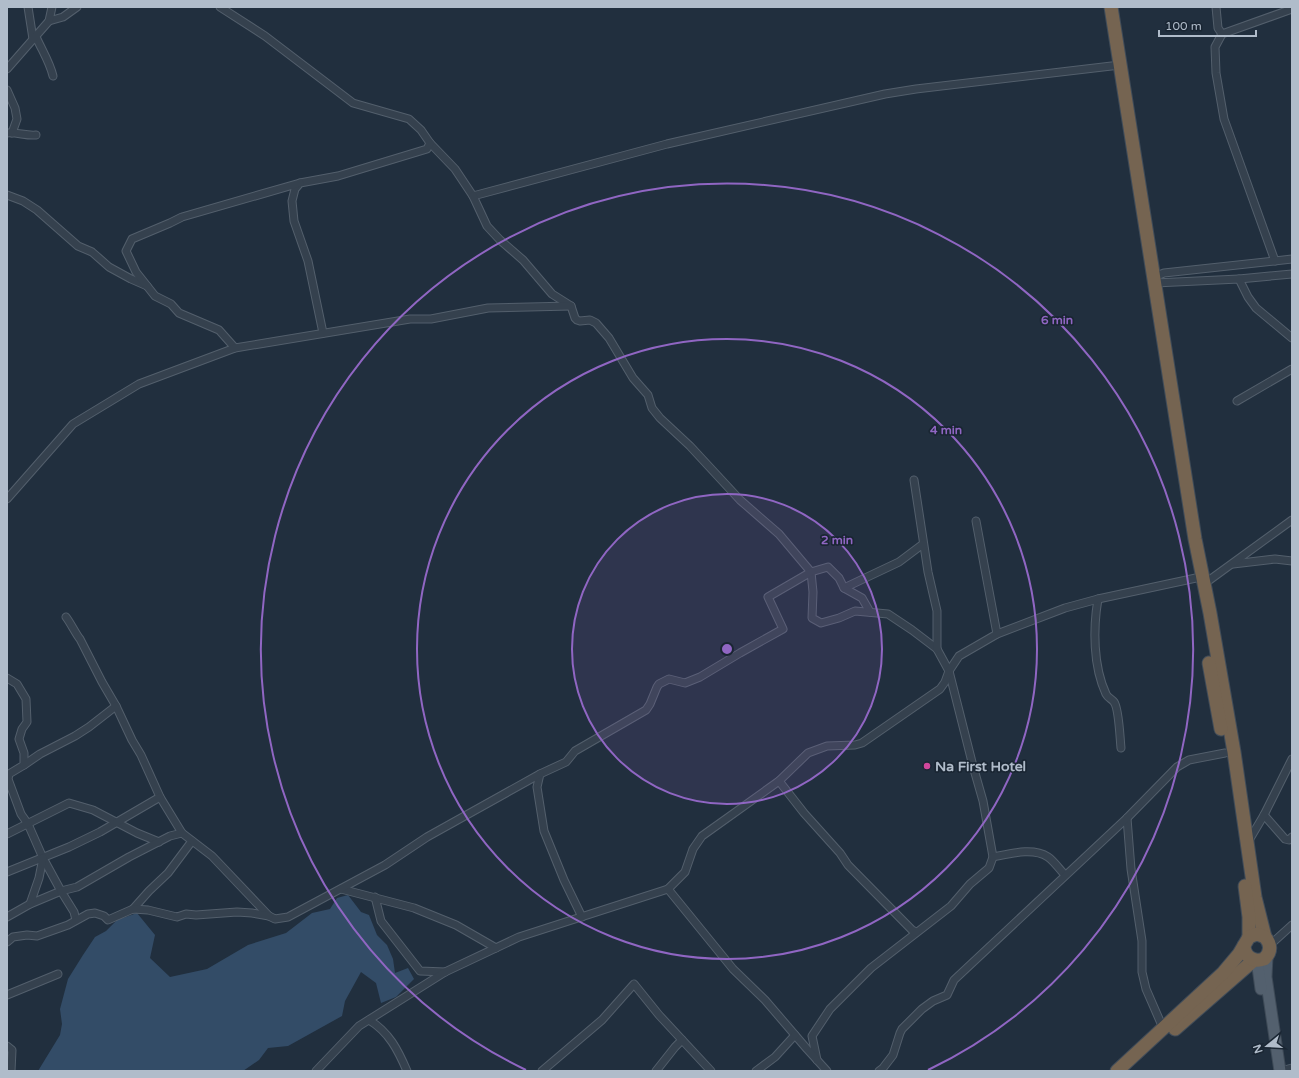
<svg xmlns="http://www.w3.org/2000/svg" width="1299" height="1078" viewBox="0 0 1299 1078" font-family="'Varela Round',sans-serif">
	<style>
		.water { fill: #334c67 }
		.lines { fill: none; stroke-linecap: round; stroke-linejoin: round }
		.street-casing { stroke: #535f6c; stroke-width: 9 }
		.primary-casing { stroke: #3e4a57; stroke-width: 13 }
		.highway-casing { stroke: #404c59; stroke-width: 15 }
		.street { stroke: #35414e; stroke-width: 7 }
		.primary { stroke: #53606e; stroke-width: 11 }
		.highway { stroke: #756451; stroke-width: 13 }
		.ring { fill: none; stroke: #9066c3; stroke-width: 2 }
		.hotel-dot { fill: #d1479c; stroke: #1a2633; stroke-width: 1.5 }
		.labels { text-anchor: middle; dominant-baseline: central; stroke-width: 3.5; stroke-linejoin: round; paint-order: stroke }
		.poi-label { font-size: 14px; font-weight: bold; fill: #b0bcca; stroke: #1a2633; text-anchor: start }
		.centre { fill: #9066c3; stroke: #1a2633; stroke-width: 2 }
		.ring-label { font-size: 12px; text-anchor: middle; font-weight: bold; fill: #9066c3; stroke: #1a2633; stroke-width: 3.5; stroke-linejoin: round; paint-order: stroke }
	</style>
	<rect width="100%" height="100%" fill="#212f3e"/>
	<path class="water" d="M348,895L361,912L369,915L377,935L387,945L393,959L395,973L408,968L414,979L396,997L381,1003L376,983L361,972L345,1001L342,1016L288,1046L268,1048L259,1060L243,1071H38L60,1035L62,1024L60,1009L68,979L83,955L95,937L106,931L117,920L137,913L155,935L150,958L170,977L207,969L248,945L286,933L312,913L330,909L337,898Z"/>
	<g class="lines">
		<defs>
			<g id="street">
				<path d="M28,7L33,39H37C43,52 50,63 53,76"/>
				<path d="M220,7L265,36L353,103L409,119L421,130L430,143L455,169L473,196L667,144L885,94L916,89L1120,65"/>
				<path d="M1216,7L1218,28L1222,34"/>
				<path d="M49,21L63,17L77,7"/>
				<path d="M7,69L49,21L52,7"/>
				<path d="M7,90L15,108L17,119L12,133"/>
				<path d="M7,133C17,132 26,136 36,135"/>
				<path d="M7,195L23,201L37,210L78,246L92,252L109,267L131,279L147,286"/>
				<path d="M473,196L487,226L500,240L523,260L552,294L571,306L575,318L577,320L580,321L590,320L596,323L609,338L633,378L648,395L652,408L660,418L690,446L740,500L779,534L811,572L813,592L812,618L821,623L839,618L855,611L888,614L912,630L937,649L949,671L973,766L983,801L993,857L989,868L970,884L951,906L871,968L830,1009L812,1036L817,1060"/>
				<path d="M1275,261L1224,119L1216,73L1215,47L1222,34L1292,9"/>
				<path d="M1154,277L1164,273L1292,259"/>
				<path d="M1239,279L1292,274"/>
				<path d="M1155,283L1239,279L1248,297L1256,308L1292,338"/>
				<path d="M323,333L308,261L294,221L292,201L295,189L300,183L338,176L427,149L430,143"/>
				<path d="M235,348L219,330L179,313L171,304L155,296L136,272L126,251L132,239L170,223L182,217L300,183"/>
				<path d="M1237,401L1292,369"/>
				<path d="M914,480L928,572L937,611V649"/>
				<path d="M7,499L73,424L139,384L235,348L410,319H431L488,308L571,306"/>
				<path d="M976,521L997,634"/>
				<path d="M1233,564L1275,559L1292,561"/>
				<path d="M1204,584L1292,520"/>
				<path d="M844,588L899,562L923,544"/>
				<path d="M1098,599C1093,628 1093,666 1106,694C1108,698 1112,699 1114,702C1119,708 1120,739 1121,748"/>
				<path d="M66,617C70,622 77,636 80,639L102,682L116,706L132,740L141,755L160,797L182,833"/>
				<path d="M7,678L17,684L26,699L27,722L22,729L19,739L24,753V765L9,774L8,779L21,814L28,824L43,858L61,891L30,904L7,917"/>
				<path d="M24,765L40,754L75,736L89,727L116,706"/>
				<path d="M779,781L804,813L840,853L848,865L912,930L916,932"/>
				<path d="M1264,815L1285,839L1289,840L1292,837"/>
				<path d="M1127,818L1131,869L1142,941V972L1146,989L1163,1028"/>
				<path d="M7,834L69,803L93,810L137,833L159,842"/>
				<path d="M1248,842L1264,815L1292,759"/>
				<path d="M993,857C1009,854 1033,847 1048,857C1054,861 1060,870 1065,875"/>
				<path d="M7,872L69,847L100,832L160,797"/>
				<path d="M341,889L414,908L456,925L496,948"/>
				<path d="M668,889L733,969L765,1000L807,1049L827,1071"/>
				<path d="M375,897L381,921L420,971L445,972"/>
				<path d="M30,904L39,878L43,858"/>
				<path d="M133,909L149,891L168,873L192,841"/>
				<path d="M582,917L564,880L544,831L537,787L540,774L566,762L575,751L646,710L650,704L657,687L659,684L669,679L685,683L700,677L740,653L783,629L768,597L811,572L828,567L839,578L844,588L862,598L870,612"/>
				<path d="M76,920L74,912L61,891L77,887L129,857L170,836L182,833L212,856L269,916L275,919L288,917L385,865L427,837L540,774"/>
				<path d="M7,942L13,937L27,935L37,936L68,925L88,914L95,913L104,916L108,920L133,909L148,910L177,917L186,914L196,915L237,912L252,913L269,916"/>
				<path d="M1270,945L1292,925"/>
				<path d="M7,995L58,974"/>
				<path d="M369,1020C389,1032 398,1050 407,1071"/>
				<path d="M7,1046L12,1050L11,1071"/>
				<path d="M316,1071L359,1026L445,972L519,937L668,889L685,872L693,849L702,836L779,781L808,753L827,746L855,745L862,743L940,689L945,682L949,671L959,656L997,634L1065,608L1098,599L1196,578"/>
				<path d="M542,1071L602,1020L634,984L659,1015L711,1071"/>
				<path d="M656,1071L675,1047L682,1040"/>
				<path d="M756,1071L775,1057L795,1035"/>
				<path d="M879,1071L883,1068L893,1055L900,1033L902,1029L922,1009L933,1001L947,995L954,980L1127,818L1177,767L1189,760L1225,753"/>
				<path d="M1281,1071L1292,1068"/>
			</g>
			<g id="primary">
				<path d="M1267,956L1266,977L1280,1071"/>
				<path d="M1257,960L1261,989"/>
			</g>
			<g id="highway">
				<path d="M1111,7L1195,539L1210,613L1234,752L1255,897L1265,937"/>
				<path d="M1209,663L1221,729"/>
				<path d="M1245,886L1249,917V937"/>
				<path d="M1175,1029L1254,960"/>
				<path d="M1117,1071L1223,973L1239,954L1249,937L1257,934L1265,937C1271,944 1272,952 1264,959C1253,963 1244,956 1244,945"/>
			</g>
		</defs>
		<use href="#street" class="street-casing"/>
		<use href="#primary" class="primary-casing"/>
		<use href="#highway" class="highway-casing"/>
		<use href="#street" class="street"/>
		<use href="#primary" class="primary"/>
		<use href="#highway" class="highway"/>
	</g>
	<circle cx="727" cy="649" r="155" fill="#9066c3" fill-opacity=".12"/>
	<g class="ring">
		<circle cx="727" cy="649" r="155"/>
		<circle cx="727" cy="649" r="310"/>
		<path d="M526 1070A466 466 0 1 1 928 1070"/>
	</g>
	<circle class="hotel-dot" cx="927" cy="766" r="4"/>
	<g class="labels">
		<g class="poi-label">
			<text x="935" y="766">Na First Hotel</text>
		</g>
	</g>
	<circle cx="727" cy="649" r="6" class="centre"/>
	<g class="ring-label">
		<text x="1057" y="324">6 min</text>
		<text x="946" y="434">4 min</text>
		<text x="837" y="544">2 min</text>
	</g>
	<rect width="1299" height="1078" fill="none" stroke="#b0bcca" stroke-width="16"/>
	<g transform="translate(1267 1046) rotate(252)" stroke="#1a2633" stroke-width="3" paint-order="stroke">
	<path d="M0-3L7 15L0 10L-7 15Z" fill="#b0bcca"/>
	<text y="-6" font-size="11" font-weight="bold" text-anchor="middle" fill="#b0bcca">N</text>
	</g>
	<path d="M1159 30v6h97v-6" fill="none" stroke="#b0bcca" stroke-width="2"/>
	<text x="1165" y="30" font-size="12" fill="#b0bcca" stroke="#1a2633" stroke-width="3" paint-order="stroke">100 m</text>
</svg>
